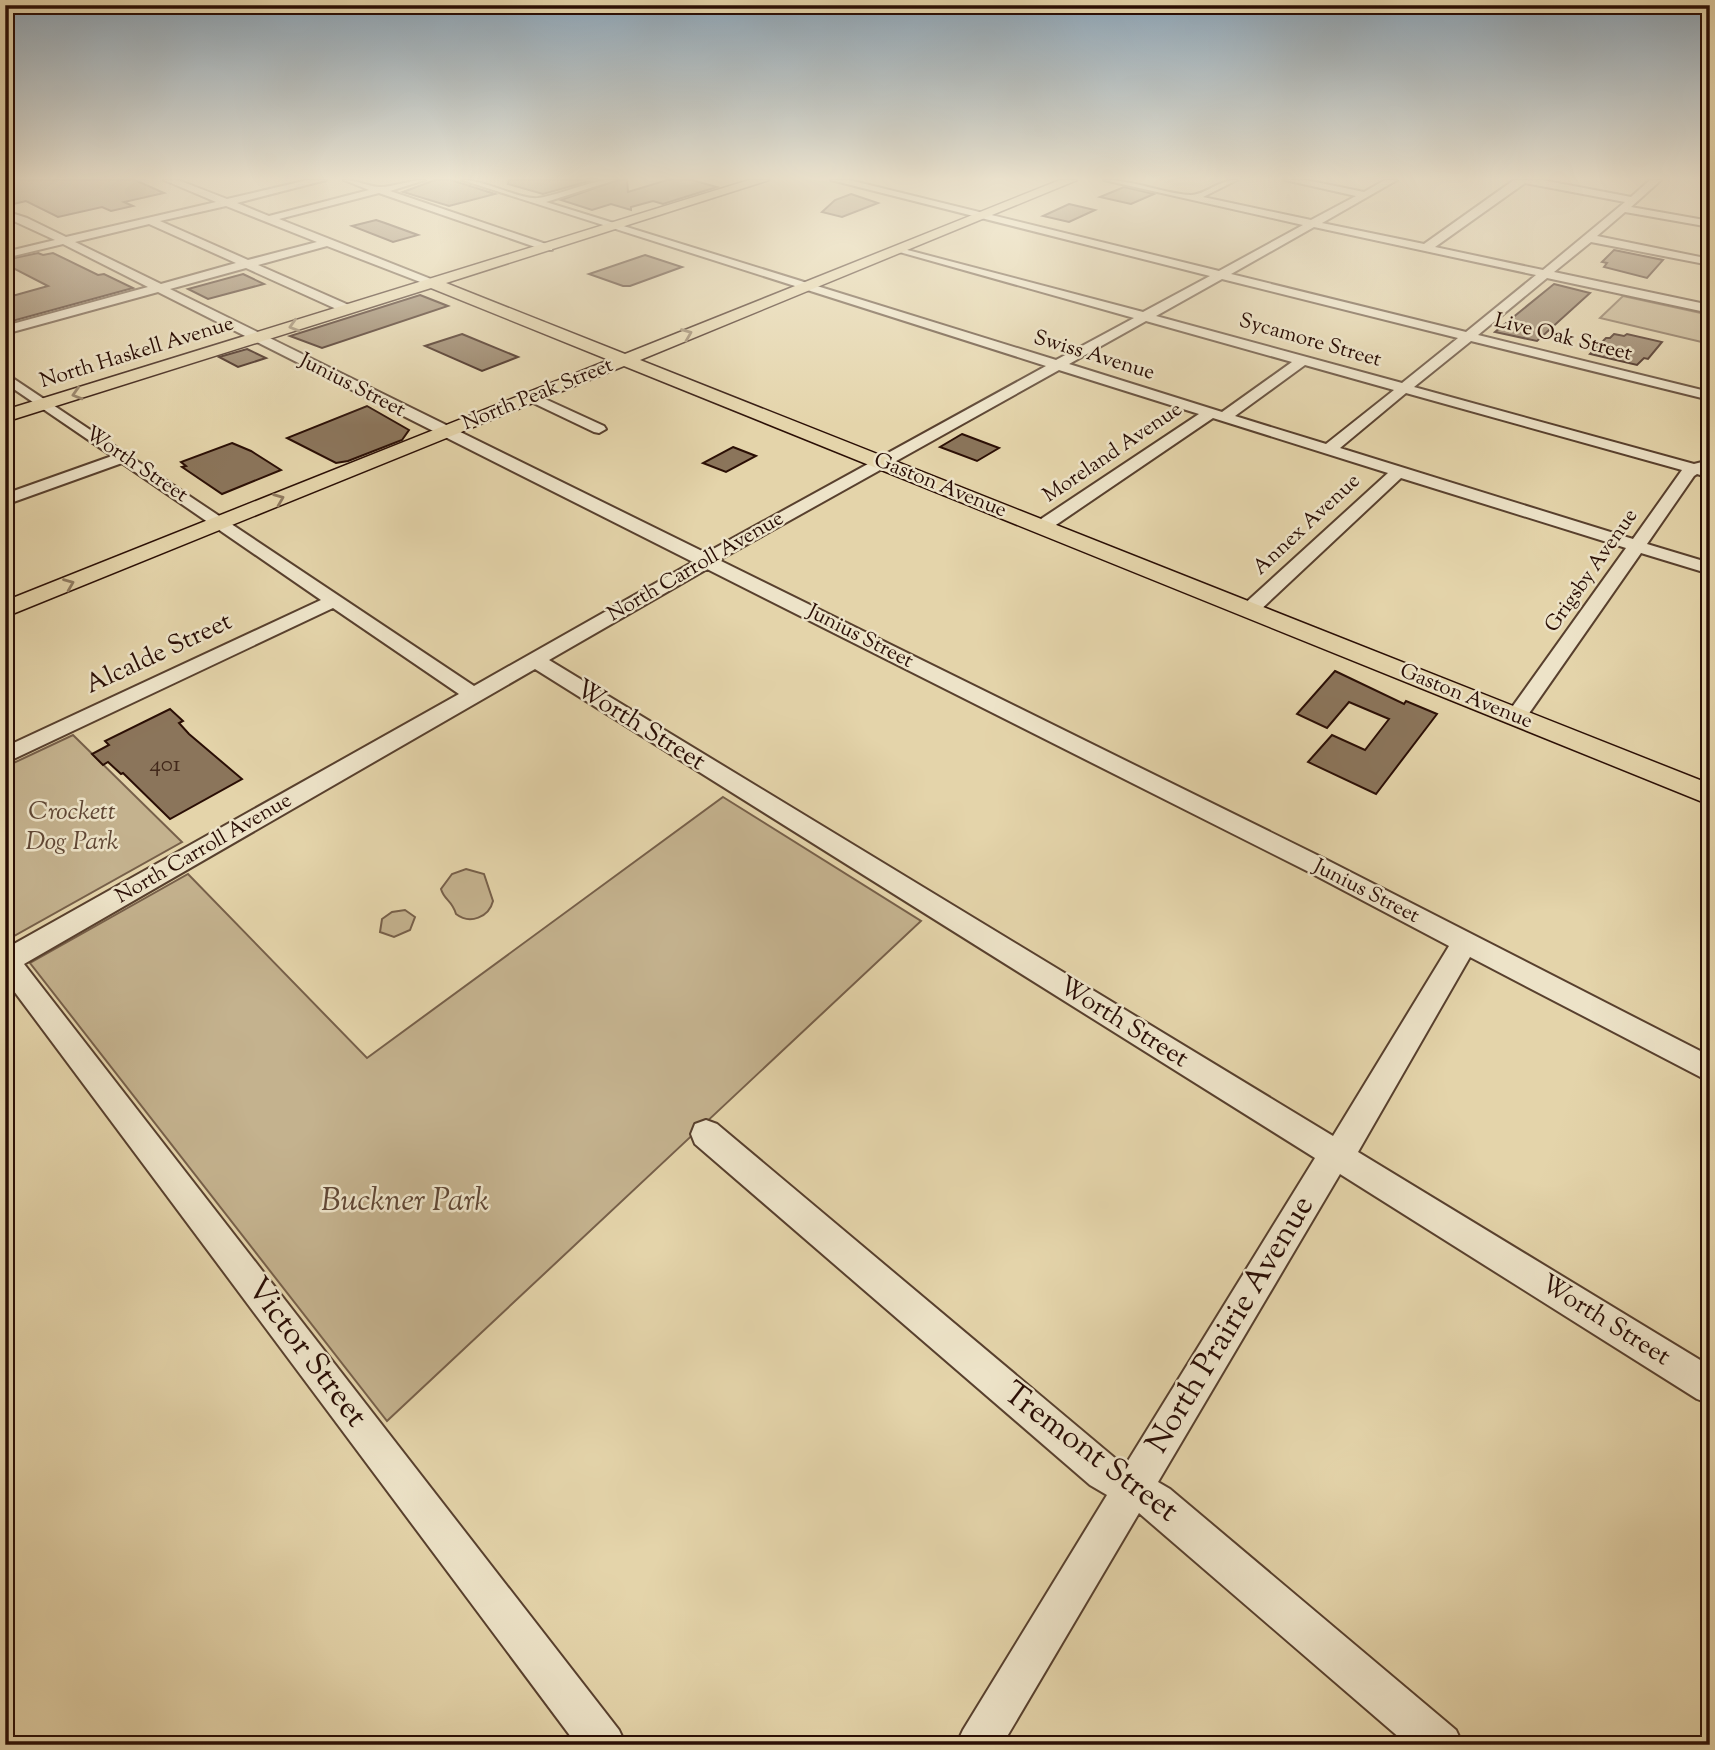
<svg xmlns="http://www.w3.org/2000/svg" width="1715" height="1750" viewBox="0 0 1715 1750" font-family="'Sorts Mill Goudy',serif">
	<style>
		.green { fill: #c4b28e; stroke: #77604a; stroke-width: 2 }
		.building { fill: #8b755b; stroke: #2a0e05; stroke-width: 2 }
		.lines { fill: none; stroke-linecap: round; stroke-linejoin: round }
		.minor-casing { stroke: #58402e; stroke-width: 4 }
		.major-casing { stroke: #2a0e05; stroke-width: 3 }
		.minor { fill: #ede3c8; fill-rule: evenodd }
		.major { fill: #e4d4aa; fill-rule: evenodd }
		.oneway { stroke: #907b60 }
		.labels { text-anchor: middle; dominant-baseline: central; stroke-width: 5; stroke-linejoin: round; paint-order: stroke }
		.far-street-label { font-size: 21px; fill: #2a0e05; stroke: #ede3c8 }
		.number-label { font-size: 23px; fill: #42281a }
		.street-label { font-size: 26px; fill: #2a0e05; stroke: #ede3c8 }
		.park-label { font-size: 26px; font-style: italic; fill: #604735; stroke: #ede3c8 }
		.near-park-label { font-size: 32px; font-style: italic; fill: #604735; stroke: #ede3c8 }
		.near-street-label { font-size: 32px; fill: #2a0e05; stroke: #ede3c8 }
	</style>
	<rect width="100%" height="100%" fill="#e4d4aa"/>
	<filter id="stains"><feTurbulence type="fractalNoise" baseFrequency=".00286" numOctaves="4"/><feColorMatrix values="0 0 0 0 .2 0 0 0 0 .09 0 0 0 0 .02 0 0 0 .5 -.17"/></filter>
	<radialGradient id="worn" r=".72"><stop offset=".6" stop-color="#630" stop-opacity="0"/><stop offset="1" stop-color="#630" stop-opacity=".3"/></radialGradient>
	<g class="green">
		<path d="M1623,296L1710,315V344L1600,318Z"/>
		<path d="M73,735L182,842L5,941V767Z"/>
		<path d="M723,797L921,921L387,1421L30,963L188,874L367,1058Z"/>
		<path d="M466,869L484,874L493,901C489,917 470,925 456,914C452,900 444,900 441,889L452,874Z"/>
		<path d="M405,910L415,917L410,930L394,937L380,932L382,919L392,912Z"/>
	</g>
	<g class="building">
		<path d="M5,180H135L164,193L124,202L133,206L111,211L102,207L58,217L26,201L5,206Z"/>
		<path d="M435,180H451L495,194L449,206L403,192Z"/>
		<path d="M509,180H593L543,194L508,184Z"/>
		<path d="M617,180H627L628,192L667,180H692L717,187L663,204L653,201L631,207V210L611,204L592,210L561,200Z"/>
		<path d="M1124,187L1154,194L1131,204L1100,197Z"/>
		<path d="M851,194L878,203L842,217L822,212L835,200Z"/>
		<path d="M1069,204L1095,210L1069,222L1043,216Z"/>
		<path d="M376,220L385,223L418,235L393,242L352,226Z"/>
		<path d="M1614,250L1663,260L1647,278L1604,267L1607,263L1602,262Z"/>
		<path d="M38,253L43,255L53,253L98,275L104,274L133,288L5,323V298L48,286L5,264V260Z"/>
		<path d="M645,255L682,267L630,286H623L589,274Z"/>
		<path d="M243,274L264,284L208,299L188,289Z"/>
		<path d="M1554,284L1590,293L1537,341L1495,332Z"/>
		<path d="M420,295L448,306L322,348L290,336Z"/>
		<path d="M462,334L518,357L482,371L425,346Z"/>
		<path d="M1614,334L1624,336L1627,334L1662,342L1648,359L1644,358L1637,365L1590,354L1606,338H1610Z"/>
		<path d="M247,349L266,358L238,367L219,357Z"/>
		<path d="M367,406L409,430L402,440L348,461L336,463L287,438Z"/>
		<path d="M962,434L999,448L977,461L940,447Z"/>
		<path d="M232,443L251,451L281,470L222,494L182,467L186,466L181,462Z"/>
		<path d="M733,447L756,456L726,472L703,463Z"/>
		<path d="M1335,671L1404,704L1406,701L1437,714L1376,794L1308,762L1332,735L1365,750L1389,719L1349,702L1327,728L1297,714Z"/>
		<path d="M170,709L183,721L179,723L189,734L242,779L170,819L123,773L121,774L108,762L103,765L92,754L109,745L105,741Z"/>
	</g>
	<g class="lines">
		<defs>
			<g id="minor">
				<path d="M164,180H178L227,199L308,180H326L237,203L269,216L369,190L344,180C357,180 366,186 379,187C389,188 410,180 425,180L390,191L552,246V250H544L379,193L279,219L436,281V285H428L327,246L258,265L351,306V312H343L246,268L170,289L706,553L1046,366L462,180C486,180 520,200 538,198C565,194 588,180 615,180L546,202L1056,360L1134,318L896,251V247L1143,312L1210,276L831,180H849L1219,271L1303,225L1104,180C1135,180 1164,194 1191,195C1205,195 1218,180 1237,180L1203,197L1311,220L1356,196L1285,180H1306L1364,192L1385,180H1397L1322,223L1424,244L1514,180H1542L1631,197L1650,180H1661L1631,207L1710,221V227L1625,212L1597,236L1710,259V265L1591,242L1554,272L1710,305V313L1547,278L1478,335L1710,392V400L1471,341L1414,387L1694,464L1710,460V478L1697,474L1694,476L1647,544L1710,563V574L1641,553L1523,722H1509L1505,717L1626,548L1401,478L1256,614H1242L1240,610L1242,606L1388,473L1213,418L1047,531H1035L1033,527L1035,523L1199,414L1059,370L719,560L1325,859L1710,1056V1082L1470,957L1358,1152L1710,1366V1404L1697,1399L1340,1174L1158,1482L1170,1489L1456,1730L1463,1745H1408L1139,1513L1002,1745H956L963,1730L1107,1495L1090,1485L695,1144L691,1134L695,1124L706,1120L717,1124L1116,1459L1126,1464L1315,1158L535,669L24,964L619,1730L626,1745H577L5,979V949L459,694L333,608L5,763V747L321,600L122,463L5,505V494L112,456L5,383V373L474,686L693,562L158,292L5,334V326L148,287L63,244L5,258V252L55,240L5,217V211L27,218L66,237L216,202ZM1525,183L1625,202L1543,270L1435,247ZM226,206L317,242L248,260L160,221ZM149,224L236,263L161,284L75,242ZM1314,227L1536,275L1466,332L1231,274ZM1222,279L1458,338L1402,383L1156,316ZM1146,321L1292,362L1222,412L1069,364ZM1305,365L1394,390L1326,444L1235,416ZM1406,393L1682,470L1633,539L1340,448ZM707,569L1307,871L1449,946L1333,1136L549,660Z"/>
				<path d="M532,393L604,426L606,429L599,433L594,432L527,400V394Z"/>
			</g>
			<path id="major" d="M749,180H769L446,283L625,354L1060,180H1077L640,360L1710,784V805L624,366L5,617V601L609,360L431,288L5,422V410Z"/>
		</defs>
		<use href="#minor" class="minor-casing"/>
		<use href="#major" class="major-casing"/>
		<use href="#minor" class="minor"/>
		<use href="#major" class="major"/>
	</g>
	<defs><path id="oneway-chevron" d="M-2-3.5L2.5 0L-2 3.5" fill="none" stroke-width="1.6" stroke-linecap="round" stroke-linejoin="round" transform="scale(1.75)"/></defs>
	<g class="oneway">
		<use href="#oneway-chevron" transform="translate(294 326) rotate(163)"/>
		<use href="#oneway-chevron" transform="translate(687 334) rotate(-22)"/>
		<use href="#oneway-chevron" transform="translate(77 394) rotate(163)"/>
		<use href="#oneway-chevron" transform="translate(279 499) rotate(-22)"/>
		<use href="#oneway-chevron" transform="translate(69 584) rotate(-22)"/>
	</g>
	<linearGradient id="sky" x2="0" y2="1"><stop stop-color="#8da6b9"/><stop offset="0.42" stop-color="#f3ecd9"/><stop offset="1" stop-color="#f3ecd9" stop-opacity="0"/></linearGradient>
	<rect width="1715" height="425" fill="url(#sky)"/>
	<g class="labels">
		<g class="far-street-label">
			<text transform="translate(1563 338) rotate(14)">Live Oak Street</text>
			<text transform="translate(1310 341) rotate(16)">Sycamore Street</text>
			<text transform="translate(137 353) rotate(-17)">North Haskell Avenue</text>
			<text transform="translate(1094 356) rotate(17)">Swiss Avenue</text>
			<text transform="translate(352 386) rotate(27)">Junius Street</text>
			<text transform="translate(538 395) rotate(-22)">North Peak Street</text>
			<text transform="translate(1113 453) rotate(-34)">Moreland Avenue</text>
			<text transform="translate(136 465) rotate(34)">Worth Street</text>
			<text transform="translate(940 486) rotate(22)">Gaston Avenue</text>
			<text transform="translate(1307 525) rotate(-43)">Annex Avenue</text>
			<text transform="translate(696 567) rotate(-30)">North Carroll Avenue</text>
			<text transform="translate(1592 571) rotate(-55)">Grigsby Avenue</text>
			<text transform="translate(860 637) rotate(27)">Junius Street</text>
			<text transform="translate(1466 697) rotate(22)">Gaston Avenue</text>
			<text transform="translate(204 849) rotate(-30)">North Carroll Avenue</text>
			<text transform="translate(1366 892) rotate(27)">Junius Street</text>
		</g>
		<g class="number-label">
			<text x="165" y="765">401</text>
		</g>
		<g class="street-label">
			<text transform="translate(159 654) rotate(-25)">Alcalde Street</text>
			<text transform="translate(640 726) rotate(32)">Worth Street</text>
			<text transform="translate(1123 1023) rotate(32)">Worth Street</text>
			<text transform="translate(1605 1321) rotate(32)">Worth Street</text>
		</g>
		<g class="park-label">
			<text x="72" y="812">Crockett<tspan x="72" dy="30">Dog Park</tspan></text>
		</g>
		<g class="near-park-label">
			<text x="405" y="1202">Buckner Park</text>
		</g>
		<g class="near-street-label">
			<text transform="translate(1231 1325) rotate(-59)">North Prairie Avenue</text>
			<text transform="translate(306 1353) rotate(53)">Victor Street</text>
			<text transform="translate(1090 1453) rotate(37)">Tremont Street</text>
		</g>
	</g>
	<rect width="1715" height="1750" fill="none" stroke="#e4d4aa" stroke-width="28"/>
	<rect x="7" y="7" width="1701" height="1736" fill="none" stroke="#2a0e05" stroke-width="3.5"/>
	<rect x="14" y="14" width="1687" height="1722" fill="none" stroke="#2a0e05" stroke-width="2"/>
	<rect width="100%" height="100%" filter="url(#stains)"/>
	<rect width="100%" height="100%" fill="url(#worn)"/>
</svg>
